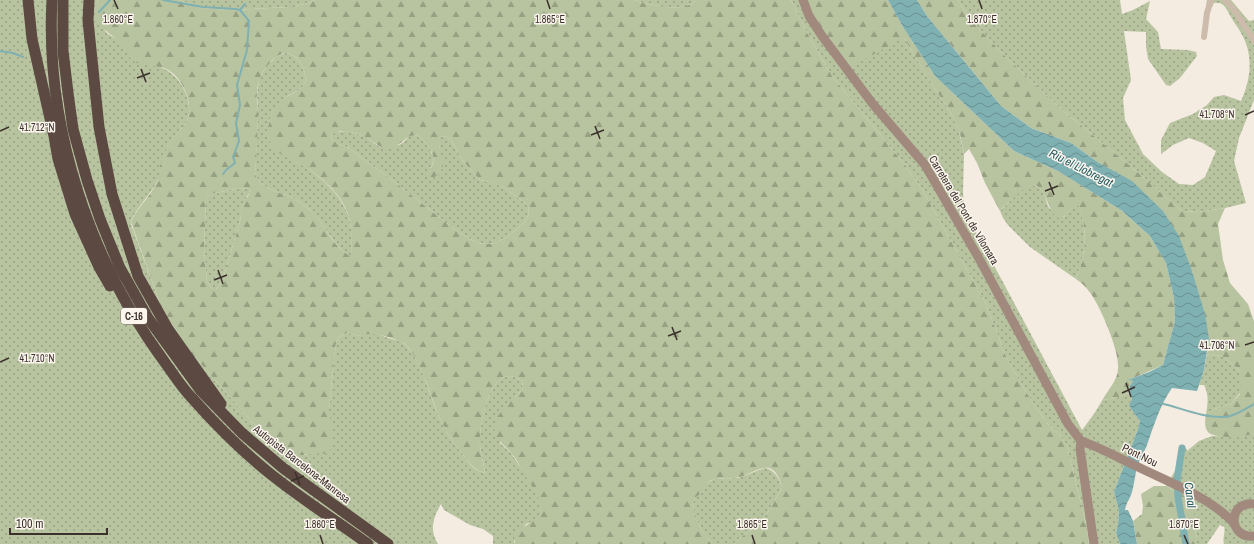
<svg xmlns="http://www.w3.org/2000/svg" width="1254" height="544" viewBox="0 0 1254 544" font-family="'Archivo Narrow',sans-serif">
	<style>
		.grass { fill: url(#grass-dots) }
		.forest { fill: url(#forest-firs); fill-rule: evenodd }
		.water { fill: url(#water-waves) }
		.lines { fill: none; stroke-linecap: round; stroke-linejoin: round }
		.stream { stroke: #7fb0b2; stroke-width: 2 }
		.canal { stroke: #7fb0b2; stroke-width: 7 }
		.street { stroke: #cdbbac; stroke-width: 6 }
		.secondary { stroke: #a18a7d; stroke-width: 9 }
		.highway { stroke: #5c4a42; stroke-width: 11 }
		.ticks { fill: none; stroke: #3b302b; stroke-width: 1.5 }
		.labels { text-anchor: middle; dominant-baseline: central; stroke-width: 3; stroke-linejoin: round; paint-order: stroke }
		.shield { fill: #fbf5ee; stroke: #756b66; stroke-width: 1 }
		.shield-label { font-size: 10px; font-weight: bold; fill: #3b302b }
		.street-label { font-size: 11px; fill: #3b302b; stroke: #fbf5ee }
		.water-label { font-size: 12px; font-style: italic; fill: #1f5a5e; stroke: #fbf5ee }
		.ticks-label { font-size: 10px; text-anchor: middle; fill: #3b302b; stroke: #fbf5ee; stroke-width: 3; stroke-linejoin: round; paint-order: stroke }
	</style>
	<defs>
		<pattern id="grass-dots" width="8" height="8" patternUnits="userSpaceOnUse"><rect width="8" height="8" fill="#b8c4a0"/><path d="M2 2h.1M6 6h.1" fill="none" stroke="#97a083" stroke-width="1.8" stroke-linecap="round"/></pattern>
		<pattern id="forest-firs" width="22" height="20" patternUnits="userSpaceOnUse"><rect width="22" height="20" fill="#b8c4a0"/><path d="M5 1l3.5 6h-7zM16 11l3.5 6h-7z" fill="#97a083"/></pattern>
		<pattern id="water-waves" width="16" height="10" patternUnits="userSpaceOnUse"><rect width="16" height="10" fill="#7fb0b2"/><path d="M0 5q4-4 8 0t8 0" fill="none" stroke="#699091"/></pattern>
	</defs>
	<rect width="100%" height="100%" fill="#f4ebe1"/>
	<g class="grass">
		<path d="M0,0H98L97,3C99,9 103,28 106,32C110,36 117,38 121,43C126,50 128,58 136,62C142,65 150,65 157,66C174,70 187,88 189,106C191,125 178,129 169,145C161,158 162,175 154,187C149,195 131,216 131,223C131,225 132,227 133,229L162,309L192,354L262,433L283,450L297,455H304L312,453L329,417V408L336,342L341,336L347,333C361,338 365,333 377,334C382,335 387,338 392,339C397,340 402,341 406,345C421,361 429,392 437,412C444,428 453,443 464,456C471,465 474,471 485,473C484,461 479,451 480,439C480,420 492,358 522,381L523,389L499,414L500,443L511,453L534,488L540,501L541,509L540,516L534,521L526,524L514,541L515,544H493V536L483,529L470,525L444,510L441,504C433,518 429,530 438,544H0Z"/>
		<path d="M179,0H316L305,4L289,7L232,10L201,8Z"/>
		<path d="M634,0H697C694,2 690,5 686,6C671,10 648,4 634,0Z"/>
		<path d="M791,0H807L818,21L838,52L904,38L933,86L951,113L959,131L964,154L963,192L964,208L967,215L1082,430L1094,414L1103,399C1113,400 1119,397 1128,393L1132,399L1129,405L1133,412L1140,421L1138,429L1114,492L1119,511L1118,524L1116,533L1120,544H1089L1087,528L1067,446L1059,434L1048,424L1031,400L1007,359L985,302L923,191L905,165L832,76L805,29Z"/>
		<path d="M958,0H1120L1122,14L1133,10L1150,1L1146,19L1158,32L1161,49L1188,50L1196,52L1197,56L1180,78L1170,86L1166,85L1148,59L1146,46V32L1124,31L1131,80L1123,98L1125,120L1143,154L1162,172L1179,184L1193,185L1205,177L1216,151L1203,143L1189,138L1173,145L1161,154V140L1170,123L1193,114L1207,105L1214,97L1224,95L1241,101C1251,79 1254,55 1241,33C1238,27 1234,23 1231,17C1227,10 1224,1 1214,3L1212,7L1206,5L1207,0H1231L1249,21L1254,20V100L1239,138L1234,161L1246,203L1225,208L1199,212L1182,211L1127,163L1061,109L1003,54L970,19Z"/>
		<path d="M285,53C298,54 304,66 306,79C303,92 290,92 282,101C275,108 269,118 268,128C266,154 294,158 310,170C324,180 336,191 344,206C353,221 351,236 352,253L350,257C332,245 322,218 305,206C301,203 297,199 292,197C279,192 260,189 255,173L258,117L257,94L259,79L266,67L276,57Z"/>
		<path d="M345,131C353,132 359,134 366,137C371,140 376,146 382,147C387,147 397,146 401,144C404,142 407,138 410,136C419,131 430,146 432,154C435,159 434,163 430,168L431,179L440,148L438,143L439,139L442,136L447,137L451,140L463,161L480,180L494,183L503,187L528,205L529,214L525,222L507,237L495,243L486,244L477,243L453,228L387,176L348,148L335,142L331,138L332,134L336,132Z"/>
		<path d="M1031,185C1047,186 1044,201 1050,209C1053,212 1060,215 1064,217C1068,211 1072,206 1079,205C1088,231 1086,254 1076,279L1030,247L1008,225L1003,218L1000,211L1022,189Z"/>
		<path d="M240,188L249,189L250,193L247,196L242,208L240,221L222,282L216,289H212L207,281L204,249L206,200L207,196L211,194Z"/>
		<path d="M1207,354L1222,356L1237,368L1240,372V393L1231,404L1214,409L1206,414C1208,404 1209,394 1204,385H1199L1204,370Z"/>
		<path d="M1254,433V544H1224C1222,538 1226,532 1224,527L1220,525L1207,544H1197V538L1194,525V501L1166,486L1176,469L1179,448H1186L1187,451L1199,441L1212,436L1241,437Z"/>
		<path d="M765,468C774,469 780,479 782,488L762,522L747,532L734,544H713L704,535L697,520L694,511L693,502L695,498L702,492L706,484L710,481L715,479L738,478Z"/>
	</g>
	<g class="forest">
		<path d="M98,0H179L201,8L232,10L289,7L305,4L316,0H634C648,4 671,10 686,6C690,5 694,2 697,0H791L805,29L832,76L905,165L923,191L985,302L1007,359L1031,400L1048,424L1059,434L1067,446L1087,528L1089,544H734L747,532L762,522L782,488C781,481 776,470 769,468C762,466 747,475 740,477C731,480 720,477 712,480C706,482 706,486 703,491C700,495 696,496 694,500C691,507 700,529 705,535C707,538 710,541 713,544H515L514,533C522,527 531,523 540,516C540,511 541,506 539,501C536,490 528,481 522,471C519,465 516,458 511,453C503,443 491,438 495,422C499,410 515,398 523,389L522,381C492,358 480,420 480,440C479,451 484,462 485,473C475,471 470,464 464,456C453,443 444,428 437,412C431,395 417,353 404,343C397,339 379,334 371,334C360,335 358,337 347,333L341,336L336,342L329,408L332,437L330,454L312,453L304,455H297L283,450L262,433L207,371L192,354L162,309L131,222C137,208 149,198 156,184C159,178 159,172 160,166C162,159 165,152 168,146C174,134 188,126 189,113C191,97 180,74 164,68C155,65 145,66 137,63C127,58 126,48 119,42C106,28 89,26 98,0ZM285,53C298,54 304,66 306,79C303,91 291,93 282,100C274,107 270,118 268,127C265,154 293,158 310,170C322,178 333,188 341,200C354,220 350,232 352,253L350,256C331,246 323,218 305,206C301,203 297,199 292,197C279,192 260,189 255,173C257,154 257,136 258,118C259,113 257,107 257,102C256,87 259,74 270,63C274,58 278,55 285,53ZM340,131C349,131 359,133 367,138C373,141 378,147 386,148C404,150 409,123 425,142C428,146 432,151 433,156C435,163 432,167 427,172V176L431,179C453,169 438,155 439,139L442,136L447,137L451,140L463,161L480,180L490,182L503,187L528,205L529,214L525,222L507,237L495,243L486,244L477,243L453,228L387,176L348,148L335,142L331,138L332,134ZM240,188L249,189L250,193L245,200L242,208L240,221L222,282L216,289H212L207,281L204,249L206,200L207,196L211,194Z"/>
		<path d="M807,0H888L903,27L935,76L1014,151L1058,171L1121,210L1150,236L1166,263L1174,298L1175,321L1163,365L1129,380L1133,381L1129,387L1128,393C1119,397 1113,400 1103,399C1108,390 1118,379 1118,369C1120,352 1101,308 1091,294C1087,288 1082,283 1076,279C1086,254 1088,231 1079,206C1070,206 1068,215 1060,219C1051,214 1049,205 1045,196C1037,178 1026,186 1016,196C1010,201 1005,205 1000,211L985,183L977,163L969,149L964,154L960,134L951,113L931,83L904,38L850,67C834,47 817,24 807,0Z"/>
		<path d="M917,0H958L970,19L1003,54L1061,109L1127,163L1182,211L1199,212L1225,208L1218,224L1223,260L1230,283L1248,304L1254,321V433C1250,434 1246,436 1242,437C1236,438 1211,437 1208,432C1204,427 1205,420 1206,414L1214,409L1231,404L1240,394V372L1237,368L1222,356L1207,354L1209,338L1192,271L1099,163L1071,143L1031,128L1001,106L927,16Z"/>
		<path d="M1154,486H1166L1194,501V525L1197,538V544H1137L1133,521L1142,514L1143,506L1141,494Z"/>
	</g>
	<path class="water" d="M888,0H917L927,16L1001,106L1031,128L1071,143L1099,163L1132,181L1163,211L1179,236L1192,271L1205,314L1209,338L1204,370L1197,391L1172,388C1160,405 1154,425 1147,445C1145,451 1141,456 1139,462C1135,471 1135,482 1132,492C1130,499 1126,503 1125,510H1128L1133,521L1137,544H1120L1116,533L1118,524L1119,511L1114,492L1138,429L1140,421L1133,412L1129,405L1132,399C1127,391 1128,388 1133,381L1128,380L1149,372L1163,365L1175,321L1174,298L1166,263L1150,236L1121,210L1058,171L1014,151L935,76L903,27Z"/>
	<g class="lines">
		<g class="stream">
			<path d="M163,0L203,7L236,9L240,10L249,21L247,50L237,85L240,105L236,123L239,141L233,157L235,163L226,170L223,174"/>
			<path d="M240,10L245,4"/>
			<path d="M99,12L110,0"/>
			<path d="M0,51L13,53L23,57"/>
			<path d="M1160,403C1181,408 1203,418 1225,417C1235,416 1245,409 1254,404"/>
		</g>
		<path class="canal" d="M1182,448L1177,480L1178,497L1186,544"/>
		<g class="street">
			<path d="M1225,0L1235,11L1254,41"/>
			<path d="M1204,37L1207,13L1211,0"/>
		</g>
		<g class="secondary">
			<path d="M803,0L809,16L822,36L872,103L925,165L981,262L1068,424L1081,441C1099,447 1117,457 1134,465C1168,482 1208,496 1234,523"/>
			<path d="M1081,441L1080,449L1094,544"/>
			<path d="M1254,504C1227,501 1228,539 1254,536"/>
		</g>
		<g class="highway">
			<path d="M28,0L32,39L54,136L58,159L75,214L99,267L110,286"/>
			<path d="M52,0C45,129 90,261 166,364C174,375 182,388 192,398C215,424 241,450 268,472C300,498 335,520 368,544"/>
			<path d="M63,0V51L68,93L73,129L87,180L100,219L120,268L148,318L201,391L242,433L283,468L388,544"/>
			<path d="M89,0L88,21L99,127L112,194L138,276L168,329L221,404"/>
		</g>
	</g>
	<path class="ticks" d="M114,0L118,9M547,0L550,9M979,0L982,9M141,69L146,82M137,78L150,73M1245,115L1254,111M595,126L600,139M0,131L9,127M591,135L604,130M1049,182L1054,195M1045,191L1058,186M218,270L223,284M214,280L227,275M672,327L677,340M668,336L681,331M1245,345L1254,342M0,362L9,358M1126,383L1131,397M1122,393L1135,387M295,472L300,485M291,481L304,476M320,535L323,544M752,535L755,544M1184,535L1188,544"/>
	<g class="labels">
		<rect class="shield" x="121" y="308" width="26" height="16" rx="3"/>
		<g class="shield-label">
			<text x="134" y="316">C-16</text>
		</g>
		<g class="street-label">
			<text transform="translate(964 210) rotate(59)">Carretera del Pont de Vilomara</text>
			<text transform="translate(1140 455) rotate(26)">Pont Nou</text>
			<text transform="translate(302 464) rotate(38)">Autopista Barcelona-Manresa</text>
		</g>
		<g class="water-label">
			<text transform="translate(1081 168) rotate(27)">Riu el Llobregat</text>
			<text transform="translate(1190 495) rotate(83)">Canal</text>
		</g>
	</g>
	<g class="ticks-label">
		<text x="118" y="23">1.860°E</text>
		<text x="550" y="23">1.865°E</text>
		<text x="982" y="23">1.870°E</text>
		<text x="1217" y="118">41.708°N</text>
		<text x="37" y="131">41.712°N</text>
		<text x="1217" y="349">41.706°N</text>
		<text x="37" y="362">41.710°N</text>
		<text x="320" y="528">1.860°E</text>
		<text x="752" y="528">1.865°E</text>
		<text x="1184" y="528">1.870°E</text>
	</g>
	<path d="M10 528v6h97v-6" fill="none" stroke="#3b302b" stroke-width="2"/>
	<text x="16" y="528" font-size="12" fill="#3b302b" stroke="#fbf5ee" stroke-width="3" paint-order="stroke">100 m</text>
</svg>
